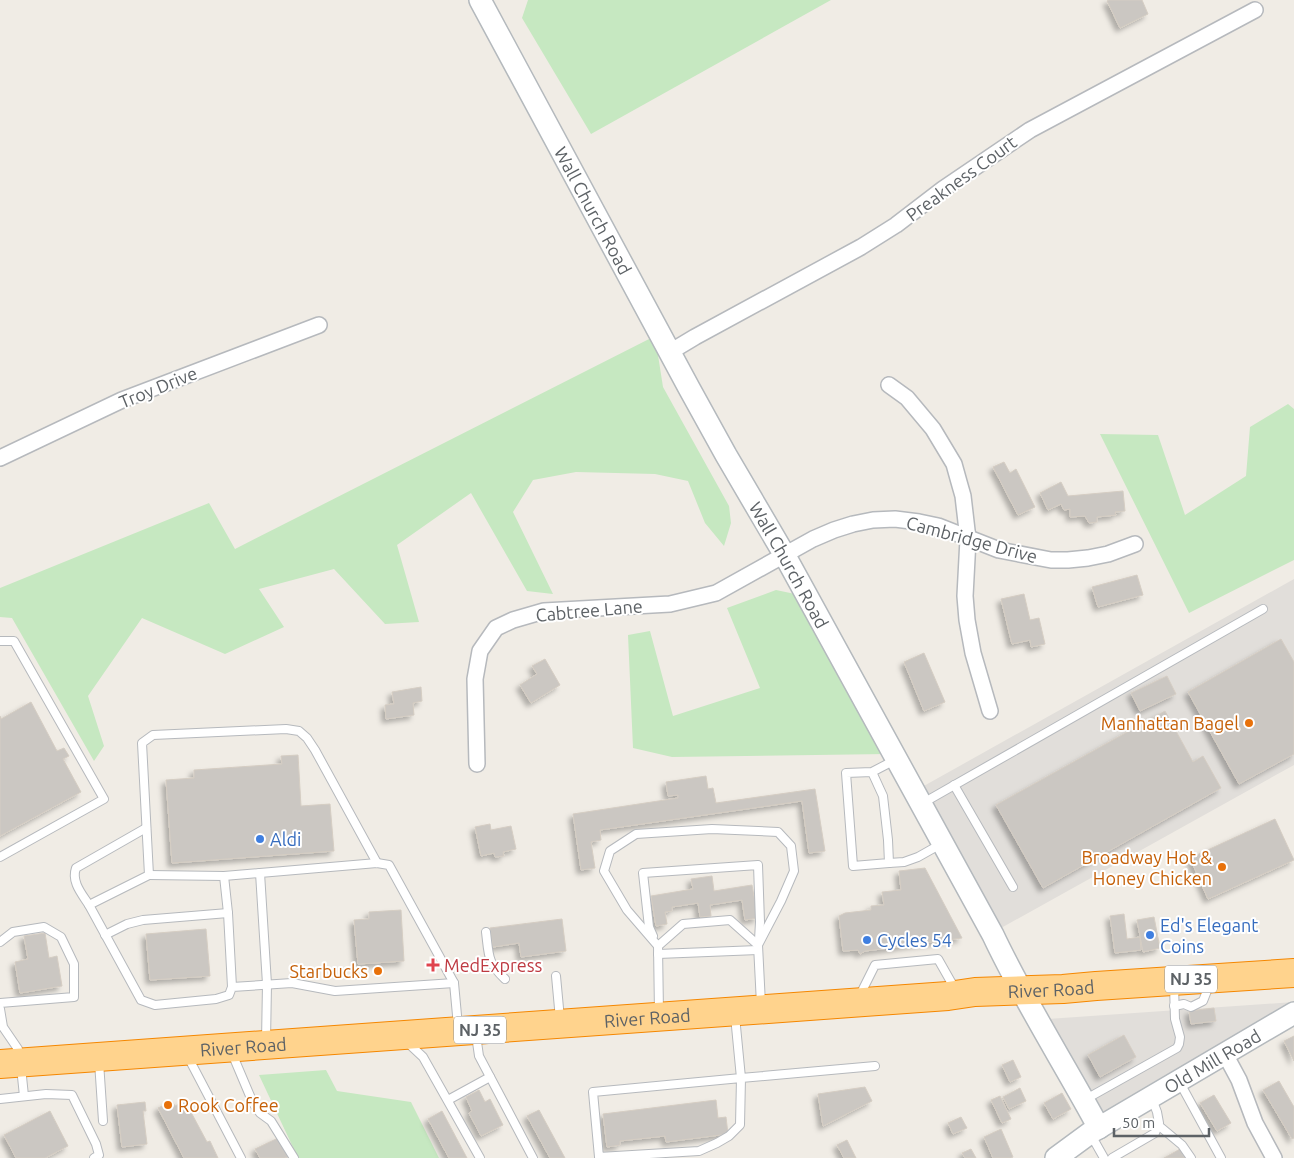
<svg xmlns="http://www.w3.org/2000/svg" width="1294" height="1158" viewBox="0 0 1294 1158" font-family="Ubuntu,sans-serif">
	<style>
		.industrial { fill: #e1deda }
		.green { fill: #c6e8c1 }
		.building { fill: #cbc7c2; stroke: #d5cdc3; filter: url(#shadow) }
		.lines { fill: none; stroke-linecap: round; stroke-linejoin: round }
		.lane-casing { stroke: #b6b9bd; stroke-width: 10 }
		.street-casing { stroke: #b6b9bd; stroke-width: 18 }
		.secondary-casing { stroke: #b4b9bd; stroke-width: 24 }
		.highway-casing { stroke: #f58700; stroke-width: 30 }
		.lane { stroke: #fff; stroke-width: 8 }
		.street { stroke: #fff; stroke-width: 15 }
		.secondary { stroke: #fff; stroke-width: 21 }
		.highway { stroke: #ffd38d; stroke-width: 28 }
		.food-dot { fill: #e8710a; stroke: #fff; stroke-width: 2 }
		.shop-dot { fill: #3f7fe0; stroke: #fff; stroke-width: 2 }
		.health-dot { fill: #e0444e; stroke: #fff; stroke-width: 2 }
		.labels { text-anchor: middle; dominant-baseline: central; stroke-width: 4; stroke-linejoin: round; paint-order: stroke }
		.shield { fill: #fff; stroke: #8e9194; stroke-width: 1 }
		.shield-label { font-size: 16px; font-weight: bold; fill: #5d6266 }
		.street-label { font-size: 18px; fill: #5d6266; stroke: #fff }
		.food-label { font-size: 18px; fill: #c56008; stroke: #fff; text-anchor: end }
		.shop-label { font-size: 18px; fill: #366cbe; stroke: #fff; text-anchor: start }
		.health-label { font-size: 18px; fill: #be3a42; stroke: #fff; text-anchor: start }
	</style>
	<defs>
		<filter id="shadow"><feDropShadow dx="-4" dy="4" stdDeviation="2.5" flood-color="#0004"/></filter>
	</defs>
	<rect width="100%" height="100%" fill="#f0ece5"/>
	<g class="industrial">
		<path d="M1294,579V765L1001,928L922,787Z"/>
		<path d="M1294,1002V1015L1094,1132L1033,1020Z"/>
	</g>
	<g class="green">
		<path d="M528,0H831L591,134L522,18Z"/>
		<path d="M655,336L663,387L729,506L731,523L724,546L705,523L688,481L655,474L576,472L533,480L513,512L553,594L527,591L471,493L397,545L419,622L385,624L334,569L259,589L284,627L225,654L142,618L88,696L104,746L94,761L12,618L0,617V588L209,503L235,549Z"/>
		<path d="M1288,404L1294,409V560L1189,613L1100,434L1158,435L1185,515L1246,476L1250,427Z"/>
		<path d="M776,590L795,594L887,754L672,757L633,748L628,635L650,631L673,716L760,688L727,608Z"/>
		<path d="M326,1070L337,1091L411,1102L439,1158H298L259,1075Z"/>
	</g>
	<g class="building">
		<path d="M1109,0H1142L1148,14L1120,28L1107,1Z"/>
		<path d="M1004,462L1010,473L1016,469L1035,507L1018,515L993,467Z"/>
		<path d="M1061,482L1068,496L1123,491L1125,511L1115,512L1116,515L1097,517V522L1089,523L1085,516L1070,517V509L1064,510L1061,504L1048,510L1040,493Z"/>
		<path d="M1137,575L1143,595L1098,607L1092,587Z"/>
		<path d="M1024,594L1030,620L1039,618L1045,644L1031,647L1030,640L1012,644L1001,599Z"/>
		<path d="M1281,639L1294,662V754L1239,784L1188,692Z"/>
		<path d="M924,653L945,702L924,711L904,662Z"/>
		<path d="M545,659L560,685L531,703L520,685L537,674L532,666Z"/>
		<path d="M1167,676L1176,694L1140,711L1131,693Z"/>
		<path d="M421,687L422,701L413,703L414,715L386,719L385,705L394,704L392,692Z"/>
		<path d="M31,702L57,751L64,748L69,756L63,759L81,792L0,836V716L1,719Z"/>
		<path d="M1165,711L1193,762L1203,756L1221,788L1043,888L996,805Z"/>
		<path d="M298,755L301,806L330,804L334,851L172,863L166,780L194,778V770L282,764L281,756Z"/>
		<path d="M706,776L708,789L713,788L716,803L815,789L825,851L809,853L802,801L600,830L601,840L591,842L595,868L581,870L573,814L678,798V795L668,796L666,782Z"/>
		<path d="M1275,819L1294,860L1208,899L1190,858Z"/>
		<path d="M490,824L491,830L511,826L516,849L503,852L504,856L495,857L494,853L481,856L475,827Z"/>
		<path d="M925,868L962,938L900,946L897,947L865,951L860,954L858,950L843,951L839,916L845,913L871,910V906L884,905L882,892L901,890L899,871Z"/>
		<path d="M712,876L714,891L752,885L758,918L745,920L742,900L710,905L711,916L700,917L698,903L672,907V911L665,912L667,924L656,926L651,896L693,889L691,879Z"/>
		<path d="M401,910L404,961L358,964L354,920L369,919V912Z"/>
		<path d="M1124,914L1127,939L1140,937L1141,950L1115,953L1110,916Z"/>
		<path d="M1154,917L1160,948L1143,952L1137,920Z"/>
		<path d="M562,919L566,951L521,957L519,943L493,947L490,928Z"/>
		<path d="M206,929L210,976L150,980L146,934Z"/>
		<path d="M45,933L49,958L57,956L62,986L20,993L15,962L28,959L24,936Z"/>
		<path d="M1214,1008L1216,1021L1191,1024L1189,1011Z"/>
		<path d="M1124,1035L1136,1057L1100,1077L1088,1055Z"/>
		<path d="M1294,1036V1061L1284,1041Z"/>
		<path d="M1013,1060L1021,1077L1010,1082L1002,1065Z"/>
		<path d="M1279,1081L1294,1107V1138L1292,1139L1263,1090Z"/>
		<path d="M865,1087L872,1101L823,1126L818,1094Z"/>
		<path d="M1020,1088L1026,1101L1009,1109L1003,1097Z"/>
		<path d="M479,1090L485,1102L490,1099L503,1125L481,1136L469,1113L472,1111L466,1097Z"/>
		<path d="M1062,1093L1071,1109L1053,1119L1044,1103Z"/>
		<path d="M1214,1095L1231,1123L1217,1131L1200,1103Z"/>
		<path d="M1000,1096L1011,1119L1002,1123L991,1100Z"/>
		<path d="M716,1100L718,1118L726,1117L728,1134L666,1142L665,1136L620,1141V1145L607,1147L603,1114Z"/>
		<path d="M172,1101L175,1106L185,1101L207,1142L210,1141L218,1158H184L158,1108Z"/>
		<path d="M145,1102L146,1111H143L147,1144L122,1147L117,1105Z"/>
		<path d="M539,1110L565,1158H550L527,1116Z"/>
		<path d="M50,1111L68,1146L45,1158H16L4,1135Z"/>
		<path d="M442,1111L467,1158H449L428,1119Z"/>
		<path d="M961,1117L967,1128L953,1134L948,1123Z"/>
		<path d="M1001,1129L1013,1157L1011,1158H993L984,1137Z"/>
		<path d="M278,1138L288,1157L285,1158H260L255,1149Z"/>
		<path d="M847,1140L856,1158H844L837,1145Z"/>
		<path d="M971,1149L976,1158H965L962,1153Z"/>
		<path d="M1180,1149L1185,1158H1164Z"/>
	</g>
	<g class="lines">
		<defs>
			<g id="lane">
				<path d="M0,641H14L104,799L0,857"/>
				<path d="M872,772L846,773L853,866L889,863L888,840L883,796L872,772L895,760"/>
				<path d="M954,785L1013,887"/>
				<path d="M923,803L1263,609"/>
				<path d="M377,863L315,750L307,738L299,731L286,729L153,735L142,743L149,875L89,905L141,1000L155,1005L216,999L229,995L232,987L292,983L335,991L454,983"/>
				<path d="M889,863L904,862L918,857L941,844"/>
				<path d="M149,875L224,876L228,913L232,987"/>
				<path d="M224,876L260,873"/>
				<path d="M89,905C82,894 71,882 76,868L146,828"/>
				<path d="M486,932C489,956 487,962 505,979"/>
				<path d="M105,935L127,924L143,920L228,913"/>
				<path d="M653,936L649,927L643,873L758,865L760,922L759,940"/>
				<path d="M0,942L13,932L44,927L61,937L74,964V997L0,1003"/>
				<path d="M658,946L627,910L604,871L610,851L636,834L712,829L778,832L791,846L794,871L781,901L758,945"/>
				<path d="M658,954L758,950"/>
				<path d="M556,976L560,1019"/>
				<path d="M859,997L875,965L938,959L955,989"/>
				<path d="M1174,1006L1184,1004L1191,1007L1203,1001L1210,983"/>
				<path d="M0,1009L3,1027L18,1049V1057"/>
				<path d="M659,1013L658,946L683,924L730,920L758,945L761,1004"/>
				<path d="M735,1016L741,1078L593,1092L599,1157L699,1151L717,1143L729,1136L740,1125L741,1078L875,1066"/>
				<path d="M476,1035L479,1056L533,1158"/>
				<path d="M266,1041L267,984L260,873L377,863L389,865L454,983L458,1026"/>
				<path d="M407,1042L423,1057L480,1158"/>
				<path d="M231,1051L253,1103L260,1113L271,1121L294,1158"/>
				<path d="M187,1055L241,1158"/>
				<path d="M99,1062L103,1121"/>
				<path d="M21,1067L24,1096"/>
				<path d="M1180,1083L1221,1158"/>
				<path d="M0,1099L46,1094L72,1095L96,1144L99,1155L94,1158"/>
				<path d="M1086,1099L1177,1048L1179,1044L1180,1037L1175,1019L1174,985"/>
				<path d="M448,1100L490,1077"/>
				<path d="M1158,1125L1182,1145L1191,1158"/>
				<path d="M1091,1135L1104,1158"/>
				<path d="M1112,1158L1155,1133L1159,1123L1157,1112L1152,1099"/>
			</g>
			<g id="street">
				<path d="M670,352L695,337L861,247L896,225L943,189L1030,130L1255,10"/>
				<path d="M889,385L907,398L933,429L954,464L959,482L963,496L968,539L965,596L967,620L973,653L990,711"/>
				<path d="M0,458L122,400L319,325"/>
				<path d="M477,764L475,679L480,651L496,628L513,620L544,611L670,604L716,593L813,539L834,530L853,524L873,520L895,519L919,522L938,526L999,550L1051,560H1068L1088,558L1108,554L1135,544"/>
				<path d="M1225,1054L1239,1080L1255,1123L1274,1158"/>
			</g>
			<g id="secondary">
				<path id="s1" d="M480,0L689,388L726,455L784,554L993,935C1024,1001 1064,1063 1099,1128"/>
				<path id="s2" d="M1056,1158L1090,1133L1294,1013"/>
			</g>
			<g id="highway">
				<path id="s3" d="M0,1064L948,996L975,992L1063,989L1096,986L1294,973"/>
			</g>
		</defs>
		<use href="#lane" class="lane-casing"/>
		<use href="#street" class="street-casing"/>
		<use href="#secondary" class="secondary-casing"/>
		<use href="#highway" class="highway-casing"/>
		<use href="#lane" class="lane"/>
		<use href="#street" class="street"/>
		<use href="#secondary" class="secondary"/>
		<use href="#highway" class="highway"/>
	</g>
	<g class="food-dot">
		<circle cx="1249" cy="723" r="5"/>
		<circle cx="1222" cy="867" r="5"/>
		<circle cx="378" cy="971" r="5"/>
		<circle cx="168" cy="1105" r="5"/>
	</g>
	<g class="shop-dot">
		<circle cx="260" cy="839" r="5"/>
		<circle cx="1150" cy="935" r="5"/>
		<circle cx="867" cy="940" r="5"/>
	</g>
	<path class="health-dot" d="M430.5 957.5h5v5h5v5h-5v5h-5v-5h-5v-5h5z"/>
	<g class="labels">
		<g class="shield">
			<rect x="1165" y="965.5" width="52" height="27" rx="4"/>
			<rect x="454" y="1016.5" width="52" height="27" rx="4"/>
		</g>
		<g class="shield-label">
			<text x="1191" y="979">NJ 35</text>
			<text x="480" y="1030">NJ 35</text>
		</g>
		<g class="street-label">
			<text transform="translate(961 178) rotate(-36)">Preakness Court</text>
			<text stroke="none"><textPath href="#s1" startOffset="239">Wall Church Road</textPath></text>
			<text transform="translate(158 387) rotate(-22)">Troy Drive</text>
			<text transform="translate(972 539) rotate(15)">Cambridge Drive</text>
			<text stroke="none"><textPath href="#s1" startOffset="644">Wall Church Road</textPath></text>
			<text transform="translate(589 610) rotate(-5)">Cabtree Lane</text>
			<text stroke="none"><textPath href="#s3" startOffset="1054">River Road</textPath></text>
			<text stroke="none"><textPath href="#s3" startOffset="649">River Road</textPath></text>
			<text stroke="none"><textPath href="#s3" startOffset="244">River Road</textPath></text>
			<text stroke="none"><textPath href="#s2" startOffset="184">Old Mill Road</textPath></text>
		</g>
		<g class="food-label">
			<text x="1239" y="723">Manhattan Bagel</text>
			<text x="1212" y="857">Broadway Hot &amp;<tspan x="1212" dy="21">Honey Chicken</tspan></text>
			<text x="368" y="971">Starbucks</text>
			<text x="178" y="1105" text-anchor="start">Rook Coffee</text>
		</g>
		<g class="shop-label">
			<text x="270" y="839">Aldi</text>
			<text x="1160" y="925">Ed's Elegant<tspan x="1160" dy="21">Coins</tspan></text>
			<text x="877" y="940">Cycles 54</text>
		</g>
		<g class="health-label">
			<text x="444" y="965">MedExpress</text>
		</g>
	</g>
	<path d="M1114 1128v8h95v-8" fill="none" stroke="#5d6266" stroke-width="2.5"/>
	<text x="1122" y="1128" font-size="15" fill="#5d6266" stroke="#ffffff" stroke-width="4" paint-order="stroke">50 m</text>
</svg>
